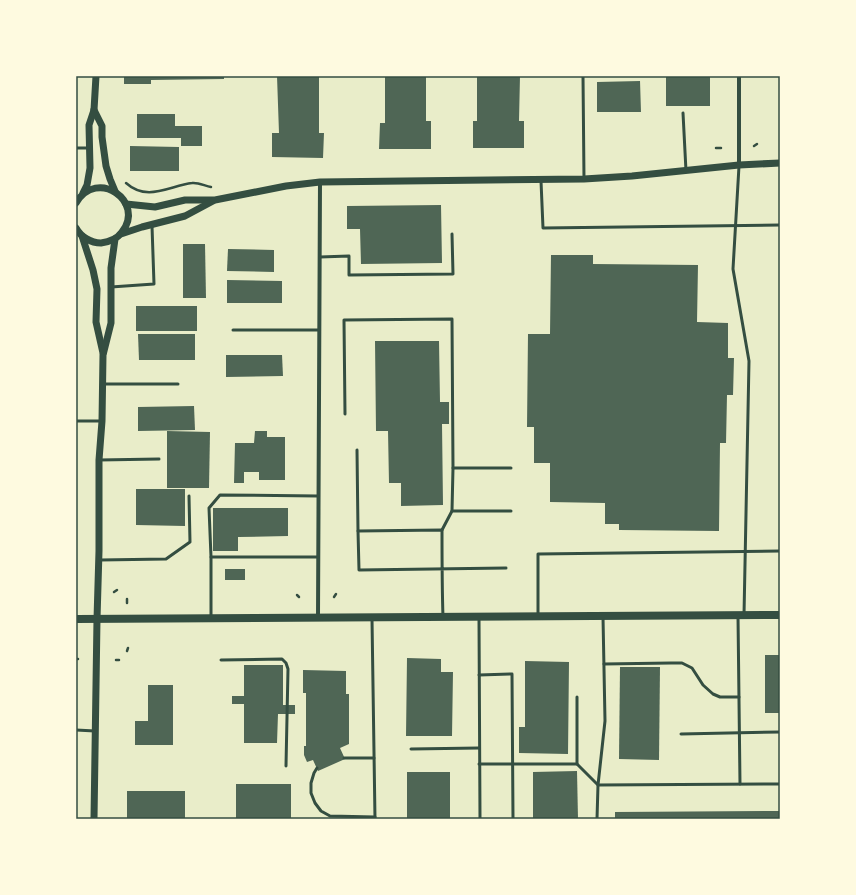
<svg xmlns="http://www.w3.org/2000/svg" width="856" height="895" viewBox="0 0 856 895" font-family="'Crimson Pro',serif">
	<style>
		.building { fill: #4f6655 }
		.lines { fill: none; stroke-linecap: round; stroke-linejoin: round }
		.path { stroke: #344e41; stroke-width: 2.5 }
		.service { stroke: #344e41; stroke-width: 3 }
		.minor { stroke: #344e41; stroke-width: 4 }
		.tertiary { stroke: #344e41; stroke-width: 7 }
		.secondary { stroke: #344e41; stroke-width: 8 }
		.neatline { fill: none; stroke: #344e41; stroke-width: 1.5 }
	</style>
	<rect width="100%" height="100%" fill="#e9edc9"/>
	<g class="building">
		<path d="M124,76H224V79L151,80V84H124Z"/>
		<path d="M277,76H319V133H324L323,158L272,157V133H279Z"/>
		<path d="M385,76H426V121H431V149H379L380,123H385Z"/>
		<path d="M477,76H520L519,121H524V148H473V121H477Z"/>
		<rect x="666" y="76" width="44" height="30"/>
		<path d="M640,81L641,112H597V82Z"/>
		<path d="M137,114H175V126H202V146H181V138H137Z"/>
		<path d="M130,146L179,147V171H130Z"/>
		<path d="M441,205L442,263L361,264L360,229H347V206Z"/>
		<path d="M183,244H205L206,298H183Z"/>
		<path d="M228,249L274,250V272L227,271Z"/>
		<path d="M551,255H593V264L698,265L697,322L728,323V358H734L733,395H727L726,443H720L719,531L619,530V524H605V503L550,502V463H534V427H527L528,334H550Z"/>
		<path d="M227,280L282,281V303H227Z"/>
		<rect x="136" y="306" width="61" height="25"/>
		<path d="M138,334H195V360H139Z"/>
		<path d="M375,341H439L440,402H449V424H442L443,505L401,506V483H389L388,431H376Z"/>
		<path d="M226,355H282L283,376L226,377Z"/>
		<path d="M194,406L195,430L138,431V407Z"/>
		<path d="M167,431L210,432L209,488H167Z"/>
		<path d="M255,431H267V437H285V480H259V472H244V483H234L235,443H254Z"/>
		<path d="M136,489H185V526L136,525Z"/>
		<path d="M213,508H288V536L238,537V551H213Z"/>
		<rect x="225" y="569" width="20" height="11"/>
		<rect x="765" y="655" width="15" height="58"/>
		<path d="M407,658L441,659V672H453L452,736H406Z"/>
		<path d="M525,661L569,662L568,754L519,753V727H525Z"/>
		<path d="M244,665H283V705H295V714H278L277,743H244V704H232V696H244Z"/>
		<path d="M620,667H660L659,760L619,759Z"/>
		<path d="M303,670L346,671V694H349V744L340,748L345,759L318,771L313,760L307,762L304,755V746H306V693H303Z"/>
		<path d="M148,685H173V745H135V721H148Z"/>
		<path d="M577,771L578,819H533V772Z"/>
		<rect x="407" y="772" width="43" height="47"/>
		<rect x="236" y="784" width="55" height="35"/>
		<rect x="127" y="791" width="58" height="28"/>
		<path d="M780,811V819H615V812Z"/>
	</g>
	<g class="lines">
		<g class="path">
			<path d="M754,146L757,144"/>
			<path d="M716,148H721"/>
			<path d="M126,183C147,202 169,186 192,183C198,182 205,186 211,187"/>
			<path d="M114,592L117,590"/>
			<path d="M297,595L299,597"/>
			<path d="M334,597L336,594"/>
			<path d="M127,599V603"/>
			<path d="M127,651L128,648"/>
			<path d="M76,659H78"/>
			<path d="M116,660H119"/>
		</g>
		<g class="service">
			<path d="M583,76L584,179"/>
			<path d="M683,113L686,171"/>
			<path d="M76,148H90"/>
			<path d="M739,166L733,269L749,361L744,615"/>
			<path d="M541,181L543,228L780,225"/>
			<path d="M320,257L349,256V275L453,274L452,234"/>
			<path d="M111,287L154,284L152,226"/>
			<path d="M233,330H319"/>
			<path d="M103,384H178"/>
			<path d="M345,414L344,320L452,319L453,468"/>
			<path d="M76,421H101"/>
			<path d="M357,450L358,531"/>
			<path d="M99,460L159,459"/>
			<path d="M452,511L453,468H511"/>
			<path d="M442,530L452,511H511"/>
			<path d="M211,557H318"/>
			<path d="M100,560L166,559L190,542L189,496"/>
			<path d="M538,616V554L780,551"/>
			<path d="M738,616L740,784"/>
			<path d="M211,617V557L209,508L220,495L318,496"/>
			<path d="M443,617C442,588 442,559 442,530L358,531L359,570L506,568"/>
			<path d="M479,618L480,819"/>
			<path d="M372,619L375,819"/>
			<path d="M221,660L282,659L286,663L288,669L286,766"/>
			<path d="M604,664L671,663H682L692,668L703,685L713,694L720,697H739"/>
			<path d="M479,675L512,674L513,819"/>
			<path d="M76,730L95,731"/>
			<path d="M681,734L780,732"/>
			<path d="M411,749L479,748"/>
			<path d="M344,758H374"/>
			<path d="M479,764H577V697"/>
			<path d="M577,764L598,785L780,784"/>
			<path d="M317,768L314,773L311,783V793L315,803L321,811L330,816L375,817"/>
			<path d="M597,819L598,785L605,721L603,617"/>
		</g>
		<g class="minor">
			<path d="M739,76V165"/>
			<path d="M318,617L320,182"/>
		</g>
		<g class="tertiary">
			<path d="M94,110L102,126V137L106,166L110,179L115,191"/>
			<path d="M83,193L87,185L90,168L89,125L94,110L96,76"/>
			<path d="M76,203C97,167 146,202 122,232C117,239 109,242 101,243C91,243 81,237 76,228"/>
			<path d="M126,204L155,207L185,200H215L286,186L320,182L584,179L632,176L739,165L780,163"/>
			<path d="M121,234L142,227L185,216L213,201"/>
			<path d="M82,236L93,270L97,289L96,322L103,353"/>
			<path d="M94,819L97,619L99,551V460L102,421L103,355L111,323V268L115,239"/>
		</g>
		<path class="secondary" d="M76,619L780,615"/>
	</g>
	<rect width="856" height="895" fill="none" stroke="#fefae0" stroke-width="154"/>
	<rect x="77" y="77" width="702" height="741" class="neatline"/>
</svg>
